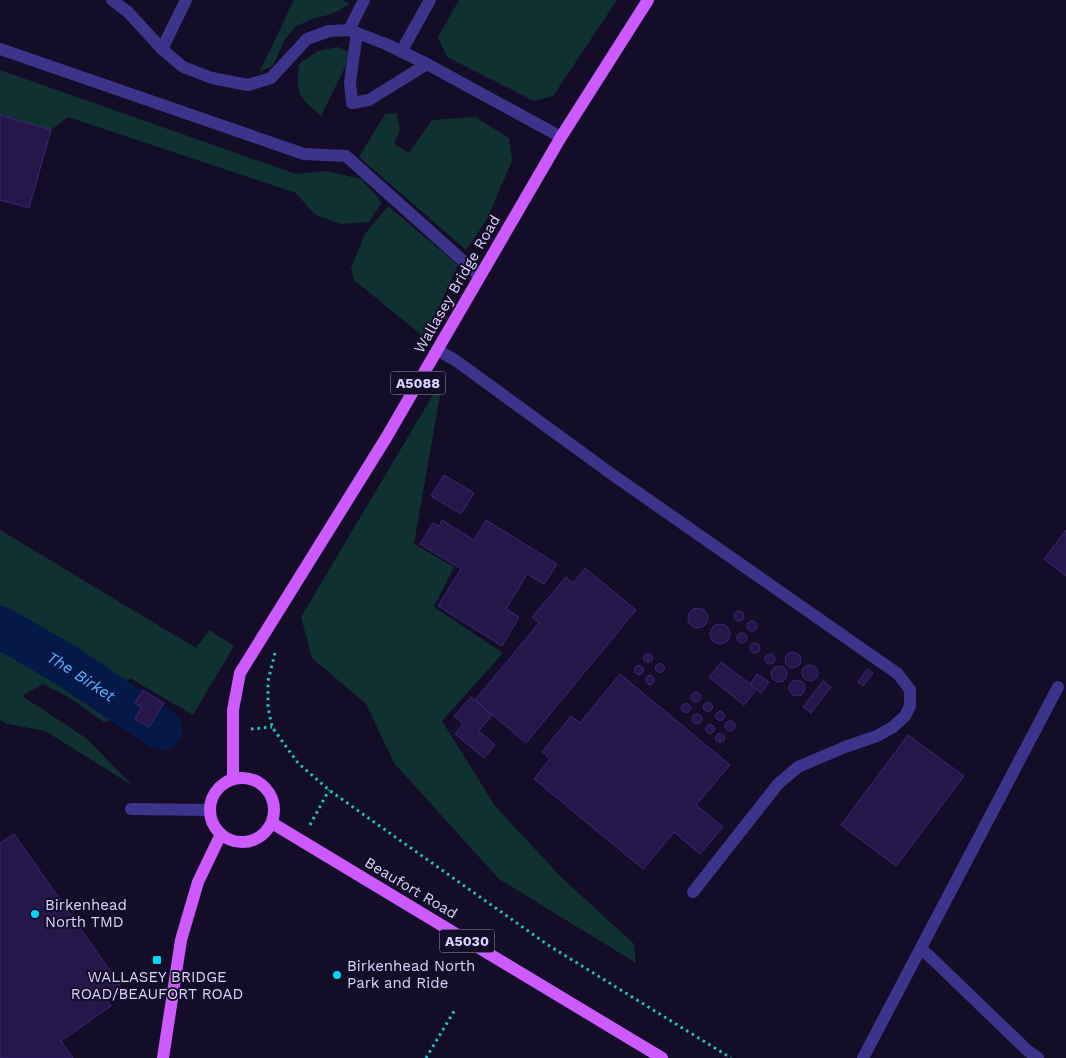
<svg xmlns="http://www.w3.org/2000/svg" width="1066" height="1058" viewBox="0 0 1066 1058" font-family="'Work Sans',sans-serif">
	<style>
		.green { fill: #0f3132 }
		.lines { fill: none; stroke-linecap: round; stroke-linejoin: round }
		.river { stroke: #051948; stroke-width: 42 }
		.building { fill: #25174a; stroke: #3c2778 }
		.path { stroke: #24c2c2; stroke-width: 3; stroke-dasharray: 2.5 4; stroke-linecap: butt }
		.service { stroke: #3c348a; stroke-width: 12 }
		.minor { stroke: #3c348a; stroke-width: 12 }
		.primary { stroke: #cc5aff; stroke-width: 12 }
		.poi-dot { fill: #00d5fe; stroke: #130d27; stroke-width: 2 }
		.labels { text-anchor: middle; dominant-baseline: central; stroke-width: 4; stroke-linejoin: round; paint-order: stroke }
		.shield { fill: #130d27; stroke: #9f98be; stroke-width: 1 }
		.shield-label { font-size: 14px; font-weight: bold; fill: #dbd3ff }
		.street-label { font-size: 15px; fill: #dbd3ff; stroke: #130d27 }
		.poi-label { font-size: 15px; fill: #dbd3ff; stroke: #130d27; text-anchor: start }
		.water-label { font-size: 16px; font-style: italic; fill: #61acff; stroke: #130d27 }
	</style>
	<rect width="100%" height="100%" fill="#130d27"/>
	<g class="green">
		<path d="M294,0H342L350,4L332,14L312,19L295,27L284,41L273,66L260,71Z"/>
		<path d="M459,0H617L553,96L534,101L447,57L438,37Z"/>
		<path d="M338,47L352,53L321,116C299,97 295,94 299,64L318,51Z"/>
		<path d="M0,70L296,174L326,171L361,179L382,202L369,222L340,224L314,214L296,193L68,117L51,130L0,115Z"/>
		<path d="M397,113L400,130L394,144L409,153L432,120L475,117L509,138L512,161L486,221L466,250L359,157L385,114Z"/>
		<path d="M388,206L458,265L425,338L354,280L351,268L365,234Z"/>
		<path d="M443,378L414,544L454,567L434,607L503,653L442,721L495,806L561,877L634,944L636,963L499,879L394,763L366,704L312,658L301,617Z"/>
		<path d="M0,530L196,648L209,630L234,646L193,715L130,678L123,690L20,624L0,616Z"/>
		<path d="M0,644L14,649L126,718L104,722L68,697L43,684L22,696L86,738L133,786L45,731L8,724L0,720Z"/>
	</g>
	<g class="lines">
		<path class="river" id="s1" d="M0,627L67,666L161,729"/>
	</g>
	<g class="building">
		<path d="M0,115L51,130L29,208L0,200Z"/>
		<path d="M444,475L474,493L461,514L431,496Z"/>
		<path d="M442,520L474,540L486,520L557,564L544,584L527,574L506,609L519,617L502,646L438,606L461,569L420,544L433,523L439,526Z"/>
		<path d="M1066,530V576L1044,559Z"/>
		<path d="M585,568L636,610L526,743L475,700L539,623L532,617L566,577L573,583Z"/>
		<circle cx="698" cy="618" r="10"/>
		<circle cx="739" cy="616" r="5"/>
		<circle cx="752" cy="626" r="5"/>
		<circle cx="720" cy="634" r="10"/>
		<circle cx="742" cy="638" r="5"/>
		<circle cx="755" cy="648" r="5"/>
		<circle cx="793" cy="660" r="8"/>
		<circle cx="648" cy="658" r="4.5"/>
		<circle cx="770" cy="659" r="5"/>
		<path d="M721,662L757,689L744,705L709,677Z"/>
		<circle cx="660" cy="668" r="4.5"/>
		<circle cx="639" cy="670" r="4.5"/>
		<circle cx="810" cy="673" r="8"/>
		<circle cx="779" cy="674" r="8"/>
		<path d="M867,669L873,673L863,686L858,682Z"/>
		<path d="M620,674L730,765L696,805L723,827L700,854L674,832L643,869L534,779L550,759L542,752L571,716L580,723Z"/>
		<path d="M757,674L769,682L761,693L750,684Z"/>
		<circle cx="650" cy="680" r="4.5"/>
		<circle cx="797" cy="688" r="8"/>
		<path d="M823,681L831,687L811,713L803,707Z"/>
		<path d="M143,690L164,703L149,727L135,719L142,707L135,703Z"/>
		<circle cx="696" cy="697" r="5"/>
		<path d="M471,697L492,715L479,731L495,745L484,758L455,734L463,724L454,716Z"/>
		<circle cx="708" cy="707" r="4.5"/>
		<circle cx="686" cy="708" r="4.5"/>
		<circle cx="720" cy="716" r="4.5"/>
		<circle cx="697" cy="719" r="5"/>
		<circle cx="730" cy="726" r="5"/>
		<circle cx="710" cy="729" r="4.5"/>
		<circle cx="720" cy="738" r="4.5"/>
		<path d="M908,735L964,776L896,866L841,825Z"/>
		<path d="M14,834L120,985L104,996L111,1006L61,1041L73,1058H0V843Z"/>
	</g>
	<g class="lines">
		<g class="path">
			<path d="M275,653L268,681V707L272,727L298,763L329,790L350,805L548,945L731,1058"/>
			<path d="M251,729L272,727"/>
			<path d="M310,825L329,790"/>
			<path d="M426,1058L456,1008"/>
		</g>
		<g class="service">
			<path d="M349,30L364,0"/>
			<path d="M357,33L350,82L352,103L369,100L427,64"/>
			<path d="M0,49L304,154L346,156L480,276"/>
			<path d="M162,49L186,0"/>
			<path d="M401,52L430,0"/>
			<path d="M437,350L455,360L613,475L898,674L910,690V706L905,716L893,727L877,736L845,747L798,767L778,784L693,892"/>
			<path d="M131,809L210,810"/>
			<path d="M921,948L1028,1051L1038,1058"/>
			<path d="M863,1058L1058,687"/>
		</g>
		<path class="minor" d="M112,0L128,12L162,49L183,67L212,78L248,85L271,78L307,39L329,31L349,30L386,44L427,64L561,137"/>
		<g class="primary">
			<circle cx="242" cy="810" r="32"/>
			<path d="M233,779V710L240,673L386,438L561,137L648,0"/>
			<path d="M272,823L662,1058"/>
			<path d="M163,1058L181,940L198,882L221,834"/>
		</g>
	</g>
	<g class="poi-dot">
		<circle cx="35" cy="914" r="5"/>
		<rect x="152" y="955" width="10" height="10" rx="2.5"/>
		<circle cx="337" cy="975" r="5"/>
	</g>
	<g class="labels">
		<g class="shield">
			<rect x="390.5" y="371.5" width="55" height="23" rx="4"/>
			<rect x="439.5" y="929.5" width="55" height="23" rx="4"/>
		</g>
		<g class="shield-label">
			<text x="418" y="383">A5088</text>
			<text x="467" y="941">A5030</text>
		</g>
		<g class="street-label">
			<text transform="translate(457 284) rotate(-60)">Wallasey Bridge Road</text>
			<text transform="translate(411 888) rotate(31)">Beaufort Road</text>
		</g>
		<g class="poi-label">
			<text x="45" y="905">Birkenhead<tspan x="45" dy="17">North TMD</tspan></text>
			<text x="347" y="966">Birkenhead North<tspan x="347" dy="17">Park and Ride</tspan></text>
			<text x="157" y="977" text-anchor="middle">WALLASEY BRIDGE<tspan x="157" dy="17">ROAD/BEAUFORT ROAD</tspan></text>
		</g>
		<g class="water-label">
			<text stroke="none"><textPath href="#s1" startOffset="95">The Birket</textPath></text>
		</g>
	</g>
</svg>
